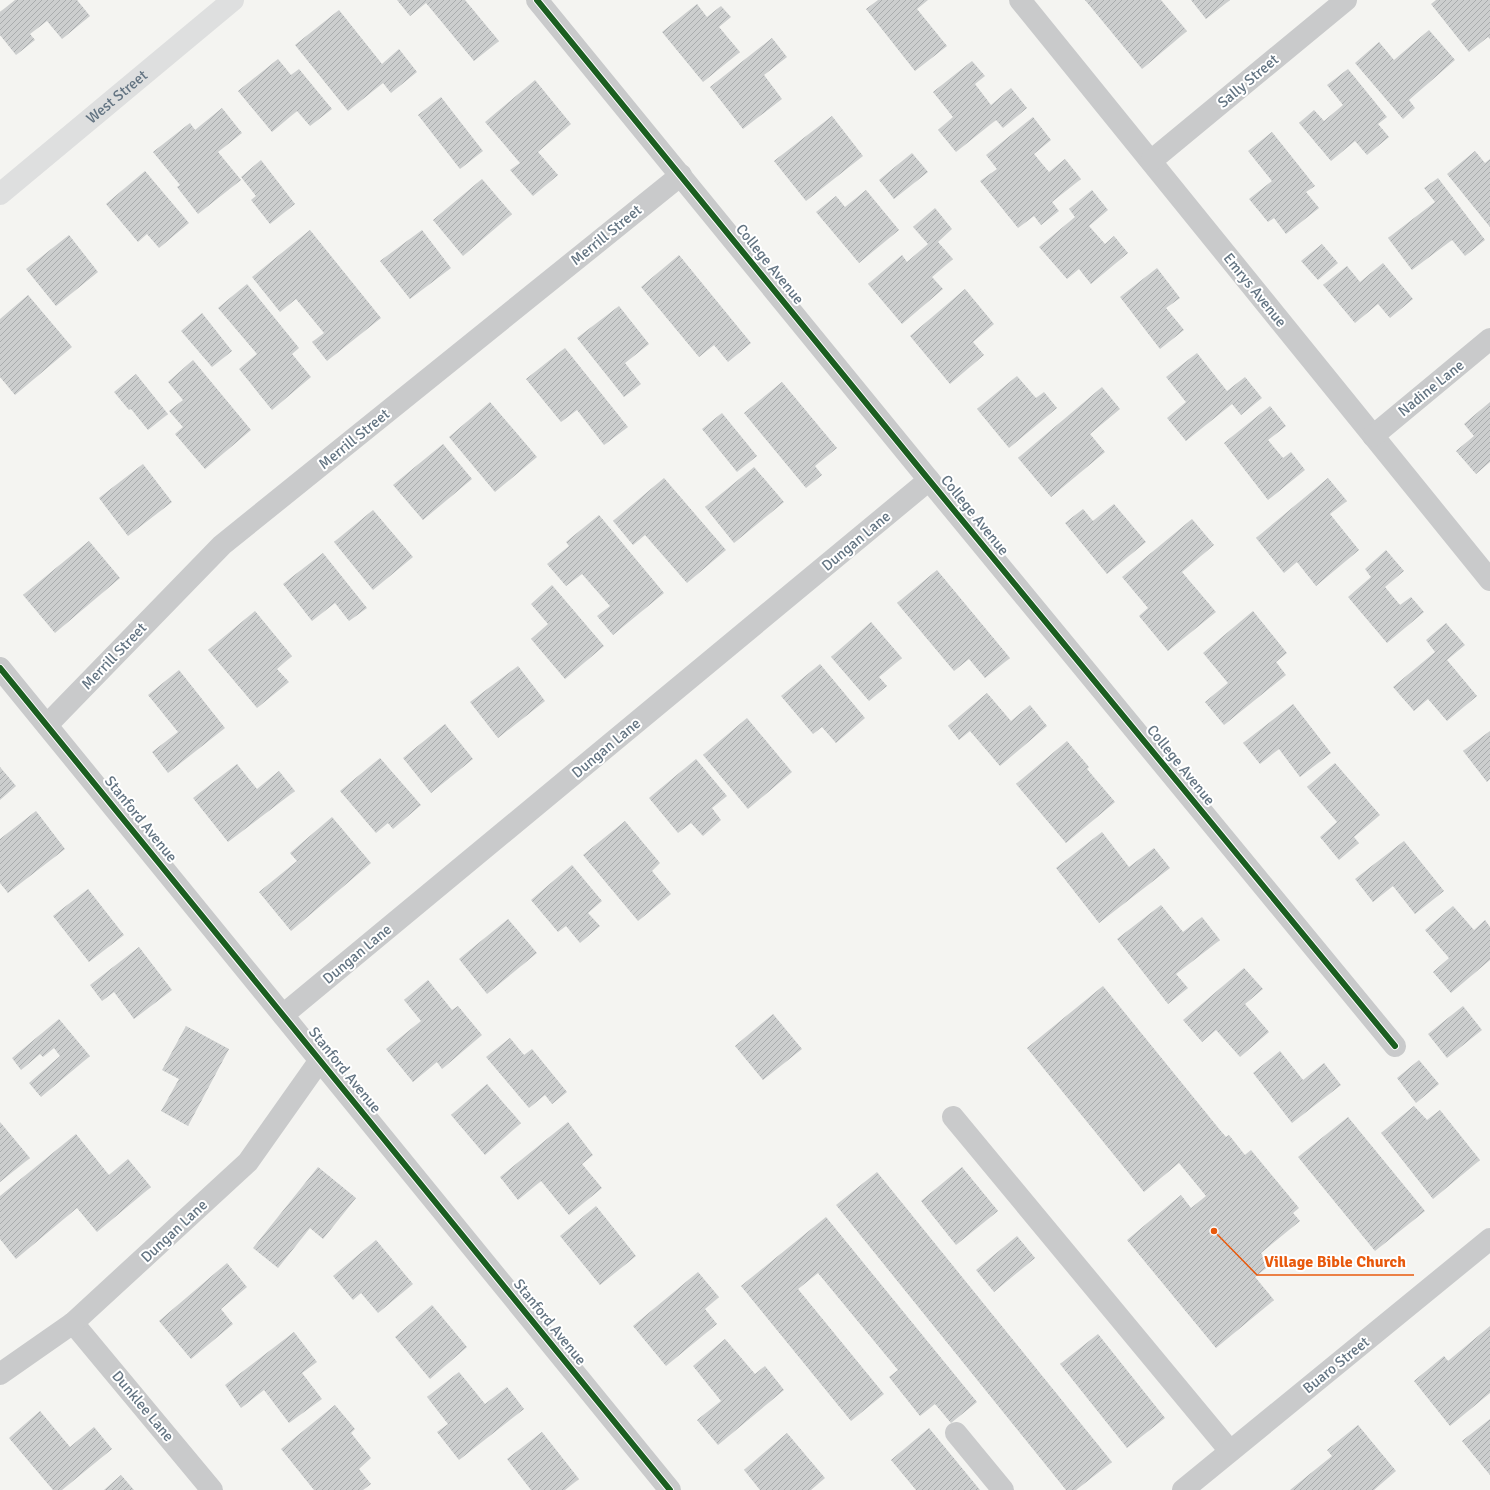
<svg xmlns="http://www.w3.org/2000/svg" width="1490" height="1490" viewBox="0 0 1490 1490" font-family="Signika,sans-serif">
	<style>
		.building { fill: url(#building-hatch) }
		.lines { fill: none; stroke-linecap: round; stroke-linejoin: round }
		.minor { stroke: #c9cacb; stroke-width: 22 }
		.major { stroke: #dedfdf; stroke-width: 22 }
		.cycleway-casing { stroke: #fff; stroke-width: 8 }
		.cycleway { stroke: #1b5e20; stroke-width: 6 }
		.labels { text-anchor: middle; dominant-baseline: central; stroke-width: 4; stroke-linejoin: round; paint-order: stroke }
		.street-label { font-size: 15px; fill: #637482; stroke: #fff }
		.leader { fill: none; stroke: #e8590c; stroke-width: 1.5 }
		.callout-dot { fill: #e8590c; stroke: #fff; stroke-width: 1.5 }
		.callout-label { font-size: 16px; text-anchor: middle; font-weight: bold; fill: #e8590c; stroke: #fff; stroke-width: 4; stroke-linejoin: round; paint-order: stroke }
	</style>
	<defs>
		<pattern id="building-hatch" width="6" height="6" patternUnits="userSpaceOnUse"><rect width="6" height="6" fill="#cccece"/><path d="M-1 1l2-2M0 6l6-6M5 7l2-2" fill="none" stroke="#a9acad"/></pattern>
	</defs>
	<rect width="100%" height="100%" fill="#f4f4f1"/>
	<g class="building">
		<path d="M15,0H77L90,16L62,39L47,21L30,34L35,40L16,55L0,35V12Z"/>
		<path d="M397,0H465L499,41L474,61L426,3L410,16Z"/>
		<path d="M878,0H928L917,9L947,46L915,71L866,9Z"/>
		<path d="M1085,0H1161L1187,31L1142,69Z"/>
		<path d="M1191,0H1230L1206,19Z"/>
		<path d="M1436,0H1490V39L1488,37L1469,52L1431,4Z"/>
		<path d="M697,4L707,17L721,6L731,17L719,27L740,52L703,82L662,32Z"/>
		<path d="M339,10L382,64L399,49L417,72L391,93L383,83L348,111L295,45Z"/>
		<path d="M1429,30L1455,60L1409,100L1415,108L1403,119L1355,63L1379,42L1394,60Z"/>
		<path d="M772,38L787,57L764,75L782,99L743,129L710,87Z"/>
		<path d="M278,59L291,75L299,69L332,109L310,126L297,111L272,132L238,91Z"/>
		<path d="M972,61L985,76L975,84L991,105L1011,88L1027,108L1003,128L996,120L956,152L938,130L953,117L933,92Z"/>
		<path d="M1348,69L1387,117L1378,124L1389,137L1367,155L1355,141L1331,161L1299,123L1314,110L1324,121L1343,105L1327,85Z"/>
		<path d="M535,80L571,124L538,152L558,175L533,196L510,170L520,163L485,122Z"/>
		<path d="M441,97L483,151L460,169L418,115Z"/>
		<path d="M222,108L242,133L218,152L241,180L198,214L177,187L180,185L153,152L190,123L195,130Z"/>
		<path d="M832,116L863,156L806,201L774,161Z"/>
		<path d="M1033,117L1051,140L1034,154L1049,172L1065,159L1081,179L1052,202L1059,211L1041,225L1034,216L1018,228L980,181L997,169L986,155Z"/>
		<path d="M1272,132L1315,186L1306,192L1319,208L1286,234L1274,218L1268,222L1249,199L1272,181L1248,151Z"/>
		<path d="M1475,151L1485,163L1490,159V227L1447,174Z"/>
		<path d="M912,153L928,172L894,199L879,180Z"/>
		<path d="M261,160L295,204L270,224L251,200L256,196L241,177Z"/>
		<path d="M145,171L189,223L159,248L147,234L138,242L106,204Z"/>
		<path d="M1438,178L1485,240L1465,256L1452,240L1412,270L1388,238L1435,202L1424,188Z"/>
		<path d="M482,179L512,214L463,256L433,220Z"/>
		<path d="M866,190L899,230L859,263L816,212L836,196L845,207Z"/>
		<path d="M1092,190L1108,210L1089,226L1105,244L1114,236L1128,253L1091,284L1079,269L1067,279L1039,247L1075,217L1069,209Z"/>
		<path d="M935,208L952,229L938,242L953,259L932,277L943,289L902,324L868,284L902,255L907,262L928,244L913,227Z"/>
		<path d="M310,230L381,318L327,361L312,342L324,333L296,299L280,312L252,277Z"/>
		<path d="M422,230L451,268L410,299L380,261Z"/>
		<path d="M69,235L98,272L56,306L26,269Z"/>
		<path d="M1322,244L1338,263L1318,280L1301,261Z"/>
		<path d="M679,255L751,343L728,362L714,345L699,357L641,287Z"/>
		<path d="M1383,263L1413,299L1390,318L1378,304L1355,323L1323,285L1347,266L1360,282Z"/>
		<path d="M1157,268L1180,298L1166,308L1184,330L1160,349L1120,297Z"/>
		<path d="M247,284L299,348L292,354L311,377L272,410L239,369L257,354L218,308Z"/>
		<path d="M965,289L994,324L973,342L984,355L950,384L910,336Z"/>
		<path d="M28,295L72,347L15,395L0,377V319Z"/>
		<path d="M619,306L649,344L625,363L641,384L624,397L577,338Z"/>
		<path d="M202,313L232,351L212,367L181,331Z"/>
		<path d="M565,348L628,427L604,445L577,410L561,422L526,379Z"/>
		<path d="M1197,353L1227,391L1245,377L1262,398L1241,415L1232,404L1186,441L1167,418L1186,402L1166,377Z"/>
		<path d="M193,360L251,430L205,469L175,434L183,427L169,411L183,400L168,382Z"/>
		<path d="M136,374L168,414L148,430L131,409L129,410L114,392Z"/>
		<path d="M1017,376L1036,398L1044,392L1057,408L1009,448L977,409Z"/>
		<path d="M782,382L837,448L815,466L822,475L806,488L744,413Z"/>
		<path d="M1102,387L1120,409L1090,434L1105,452L1051,497L1018,458Z"/>
		<path d="M490,402L537,457L495,492L449,437Z"/>
		<path d="M1490,402V462L1476,474L1456,451L1474,436L1464,424Z"/>
		<path d="M1270,406L1286,426L1268,440L1283,458L1291,452L1305,470L1268,500L1224,443Z"/>
		<path d="M722,413L757,456L737,472L702,429Z"/>
		<path d="M443,444L472,479L423,520L393,485Z"/>
		<path d="M143,464L172,502L128,536L99,498Z"/>
		<path d="M754,467L784,502L734,543L705,507Z"/>
		<path d="M664,478L726,550L687,583L645,535L633,545L613,521Z"/>
		<path d="M1328,478L1347,501L1330,514L1359,550L1316,586L1297,562L1284,573L1256,538Z"/>
		<path d="M1114,504L1146,542L1107,574L1065,523L1083,509L1093,521Z"/>
		<path d="M373,510L413,557L373,590L334,542Z"/>
		<path d="M599,515L664,593L613,635L597,616L610,606L582,574L566,586L547,564L569,546L566,542Z"/>
		<path d="M1192,519L1214,545L1182,572L1216,612L1168,651L1139,616L1148,608L1122,577Z"/>
		<path d="M89,541L120,578L55,633L23,595Z"/>
		<path d="M1386,550L1404,571L1385,587L1400,605L1411,597L1424,612L1387,643L1348,597L1371,577L1365,569Z"/>
		<path d="M323,553L367,608L349,621L335,603L312,621L283,584Z"/>
		<path d="M937,570L1010,658L985,678L969,659L954,671L897,603Z"/>
		<path d="M552,585L604,646L565,679L531,639L548,624L531,604Z"/>
		<path d="M255,611L292,656L277,669L289,682L257,708L208,650Z"/>
		<path d="M1253,611L1287,653L1276,662L1286,675L1224,725L1205,702L1228,683L1203,653Z"/>
		<path d="M871,622L902,658L879,677L887,686L869,701L831,657Z"/>
		<path d="M1446,623L1465,645L1447,660L1477,696L1447,721L1428,699L1414,711L1393,687L1435,652L1426,640Z"/>
		<path d="M820,664L865,718L836,743L822,727L813,734L781,696Z"/>
		<path d="M518,666L545,701L498,738L470,702Z"/>
		<path d="M179,670L225,728L168,773L152,752L178,732L148,695Z"/>
		<path d="M987,693L1011,721L1030,705L1047,726L1000,766L970,731L959,740L948,726Z"/>
		<path d="M1293,704L1331,753L1300,777L1279,749L1260,764L1243,743Z"/>
		<path d="M747,718L792,772L748,809L703,755Z"/>
		<path d="M445,724L473,759L431,793L403,758Z"/>
		<path d="M1490,731V779L1487,782L1463,751Z"/>
		<path d="M1067,741L1089,767L1087,769L1115,802L1066,843L1016,784Z"/>
		<path d="M380,758L421,805L393,829L388,823L376,833L340,791Z"/>
		<path d="M696,759L727,796L712,808L721,820L703,836L691,823L678,833L649,798Z"/>
		<path d="M1335,763L1380,815L1354,837L1359,843L1339,860L1320,837L1337,822L1307,787Z"/>
		<path d="M237,764L257,789L279,771L295,791L228,842L193,798Z"/>
		<path d="M0,767L16,786L0,800Z"/>
		<path d="M36,811L65,849L8,893L0,883V839Z"/>
		<path d="M332,817L371,863L291,931L259,892L297,861L290,853Z"/>
		<path d="M625,821L660,863L652,871L671,894L638,921L583,855Z"/>
		<path d="M1102,832L1129,867L1154,848L1170,868L1099,923L1056,868Z"/>
		<path d="M1404,841L1444,891L1415,914L1393,886L1373,902L1355,879Z"/>
		<path d="M572,865L602,901L588,913L600,926L580,943L566,926L558,932L531,900Z"/>
		<path d="M88,889L124,935L89,962L53,916Z"/>
		<path d="M1161,905L1183,932L1202,917L1220,940L1176,974L1188,988L1168,1004L1117,939Z"/>
		<path d="M1453,906L1474,930L1485,920L1490,927V960L1451,993L1433,972L1449,958L1425,930Z"/>
		<path d="M508,919L537,953L487,994L459,959Z"/>
		<path d="M139,947L172,990L134,1019L114,992L102,1001L90,985Z"/>
		<path d="M1244,968L1263,989L1245,1004L1269,1032L1240,1057L1216,1030L1202,1042L1183,1020Z"/>
		<path d="M428,980L452,1010L458,1006L482,1035L442,1069L437,1062L413,1082L386,1049L421,1021L404,1000Z"/>
		<path d="M1103,986L1220,1130L1226,1137L1229,1135L1245,1155L1251,1150L1299,1208L1293,1213L1300,1221L1261,1253L1270,1265L1255,1277L1274,1300L1216,1348L1127,1240L1181,1195L1191,1208L1206,1196L1179,1163L1144,1192L1027,1048Z"/>
		<path d="M1463,1006L1482,1030L1447,1058L1428,1034Z"/>
		<path d="M773,1014L802,1049L763,1080L735,1046Z"/>
		<path d="M59,1019L90,1056L41,1097L29,1083L60,1056L54,1048L43,1057L40,1054L21,1070L12,1058Z"/>
		<path d="M186,1026L229,1049L188,1126L161,1111L179,1079L162,1070Z"/>
		<path d="M510,1038L524,1055L532,1049L567,1092L552,1104L545,1095L529,1108L486,1057Z"/>
		<path d="M1280,1051L1303,1080L1324,1063L1341,1085L1292,1123L1253,1073Z"/>
		<path d="M1419,1060L1439,1084L1416,1103L1397,1078Z"/>
		<path d="M487,1084L521,1123L485,1155L451,1115Z"/>
		<path d="M1414,1106L1427,1120L1440,1110L1480,1160L1433,1199L1381,1133Z"/>
		<path d="M1348,1117L1425,1211L1375,1251L1298,1157Z"/>
		<path d="M0,1122L30,1158L0,1182Z"/>
		<path d="M568,1122L593,1155L582,1164L602,1188L569,1215L541,1181L518,1200L500,1177Z"/>
		<path d="M76,1134L109,1175L128,1159L151,1187L97,1232L77,1208L16,1259L0,1239V1196Z"/>
		<path d="M318,1167L356,1198L323,1239L310,1228L278,1268L253,1248Z"/>
		<path d="M962,1167L998,1211L956,1245L921,1201Z"/>
		<path d="M877,1172L1112,1462L1076,1490H1066L836,1205Z"/>
		<path d="M596,1206L636,1256L600,1285L560,1236Z"/>
		<path d="M826,1217L977,1402L951,1423L935,1404L920,1416L889,1377L898,1370L818,1273L798,1289L884,1394L851,1421L741,1286Z"/>
		<path d="M1017,1236L1035,1258L994,1292L976,1270Z"/>
		<path d="M376,1240L413,1284L378,1313L361,1293L353,1300L333,1276Z"/>
		<path d="M227,1263L247,1287L221,1309L233,1324L191,1359L159,1321Z"/>
		<path d="M698,1272L719,1297L705,1309L717,1324L666,1366L633,1326Z"/>
		<path d="M432,1305L467,1347L430,1379L395,1337Z"/>
		<path d="M1490,1326V1393L1450,1426L1414,1381L1444,1356L1448,1361Z"/>
		<path d="M294,1332L317,1362L302,1373L322,1399L289,1423L264,1390L241,1408L225,1385Z"/>
		<path d="M1098,1334L1165,1418L1127,1448L1060,1364Z"/>
		<path d="M725,1339L755,1374L765,1366L784,1390L718,1445L697,1420L721,1401L693,1366Z"/>
		<path d="M459,1372L485,1404L507,1387L524,1409L459,1460L437,1432L448,1424L427,1397Z"/>
		<path d="M335,1405L355,1429L351,1433L371,1458L359,1469L371,1484L363,1490H314L281,1449Z"/>
		<path d="M40,1411L70,1447L94,1427L112,1449L62,1490H53L9,1438Z"/>
		<path d="M1490,1419V1475L1462,1441Z"/>
		<path d="M1358,1425L1396,1471L1374,1490H1290L1332,1456L1327,1450Z"/>
		<path d="M929,1428L980,1490H916L891,1460Z"/>
		<path d="M542,1432L579,1479L565,1490H531L507,1459Z"/>
		<path d="M787,1433L825,1478L811,1490H760L744,1470Z"/>
		<path d="M121,1475L134,1490H104Z"/>
	</g>
	<g class="lines">
		<g class="minor">
			<path d="M537,0L929,480L1395,1046"/>
			<path d="M1020,0L1490,580"/>
			<path d="M1151,161L1346,0"/>
			<path d="M1373,436L1490,339"/>
			<path d="M0,668L670,1490"/>
			<path d="M47,725L222,545L681,175"/>
			<path d="M283,1015L929,480"/>
			<path d="M953,1117L1230,1451"/>
			<path d="M73,1323L212,1490"/>
			<path d="M0,1374L73,1323L248,1162L320,1060"/>
			<path d="M956,1433L1003,1490"/>
			<path d="M1183,1490L1490,1239"/>
		</g>
		<path class="major" id="s1" d="M0,194L233,0"/>
		<defs>
			<g id="cycleway">
				<path d="M537,0L929,480L1395,1046"/>
				<path d="M0,668L670,1490"/>
			</g>
		</defs>
		<use href="#cycleway" class="cycleway-casing"/>
		<use href="#cycleway" class="cycleway"/>
	</g>
	<g class="labels">
		<g class="street-label">
			<text transform="translate(1248 81) rotate(-40)">Sally Street</text>
			<text stroke="none"><textPath href="#s1" startOffset="152">West Street</textPath></text>
			<text transform="translate(606 235) rotate(-39)">Merrill Street</text>
			<text transform="translate(770 264) rotate(51)">College Avenue</text>
			<text transform="translate(1255 290) rotate(51)">Emrys Avenue</text>
			<text transform="translate(1431 388) rotate(-39)">Nadine Lane</text>
			<text transform="translate(354 439) rotate(-39)">Merrill Street</text>
			<text transform="translate(975 515) rotate(51)">College Avenue</text>
			<text transform="translate(856 541) rotate(-40)">Dungan Lane</text>
			<text transform="translate(114 656) rotate(-46)">Merrill Street</text>
			<text transform="translate(606 748) rotate(-40)">Dungan Lane</text>
			<text transform="translate(1181 765) rotate(51)">College Avenue</text>
			<text transform="translate(141 819) rotate(51)">Stanford Avenue</text>
			<text transform="translate(357 954) rotate(-40)">Dungan Lane</text>
			<text transform="translate(345 1070) rotate(51)">Stanford Avenue</text>
			<text transform="translate(174 1231) rotate(-43)">Dungan Lane</text>
			<text transform="translate(550 1322) rotate(51)">Stanford Avenue</text>
			<text transform="translate(1336 1365) rotate(-39)">Buaro Street</text>
			<text transform="translate(143 1406) rotate(50)">Dunklee Lane</text>
		</g>
	</g>
	<path class="leader" d="M1214 1231L1257 1275H1414"/>
	<circle class="callout-dot" cx="1214" cy="1231" r="4"/>
	<g class="callout-label">
		<text x="1335" y="1267">Village Bible Church</text>
	</g>
</svg>
